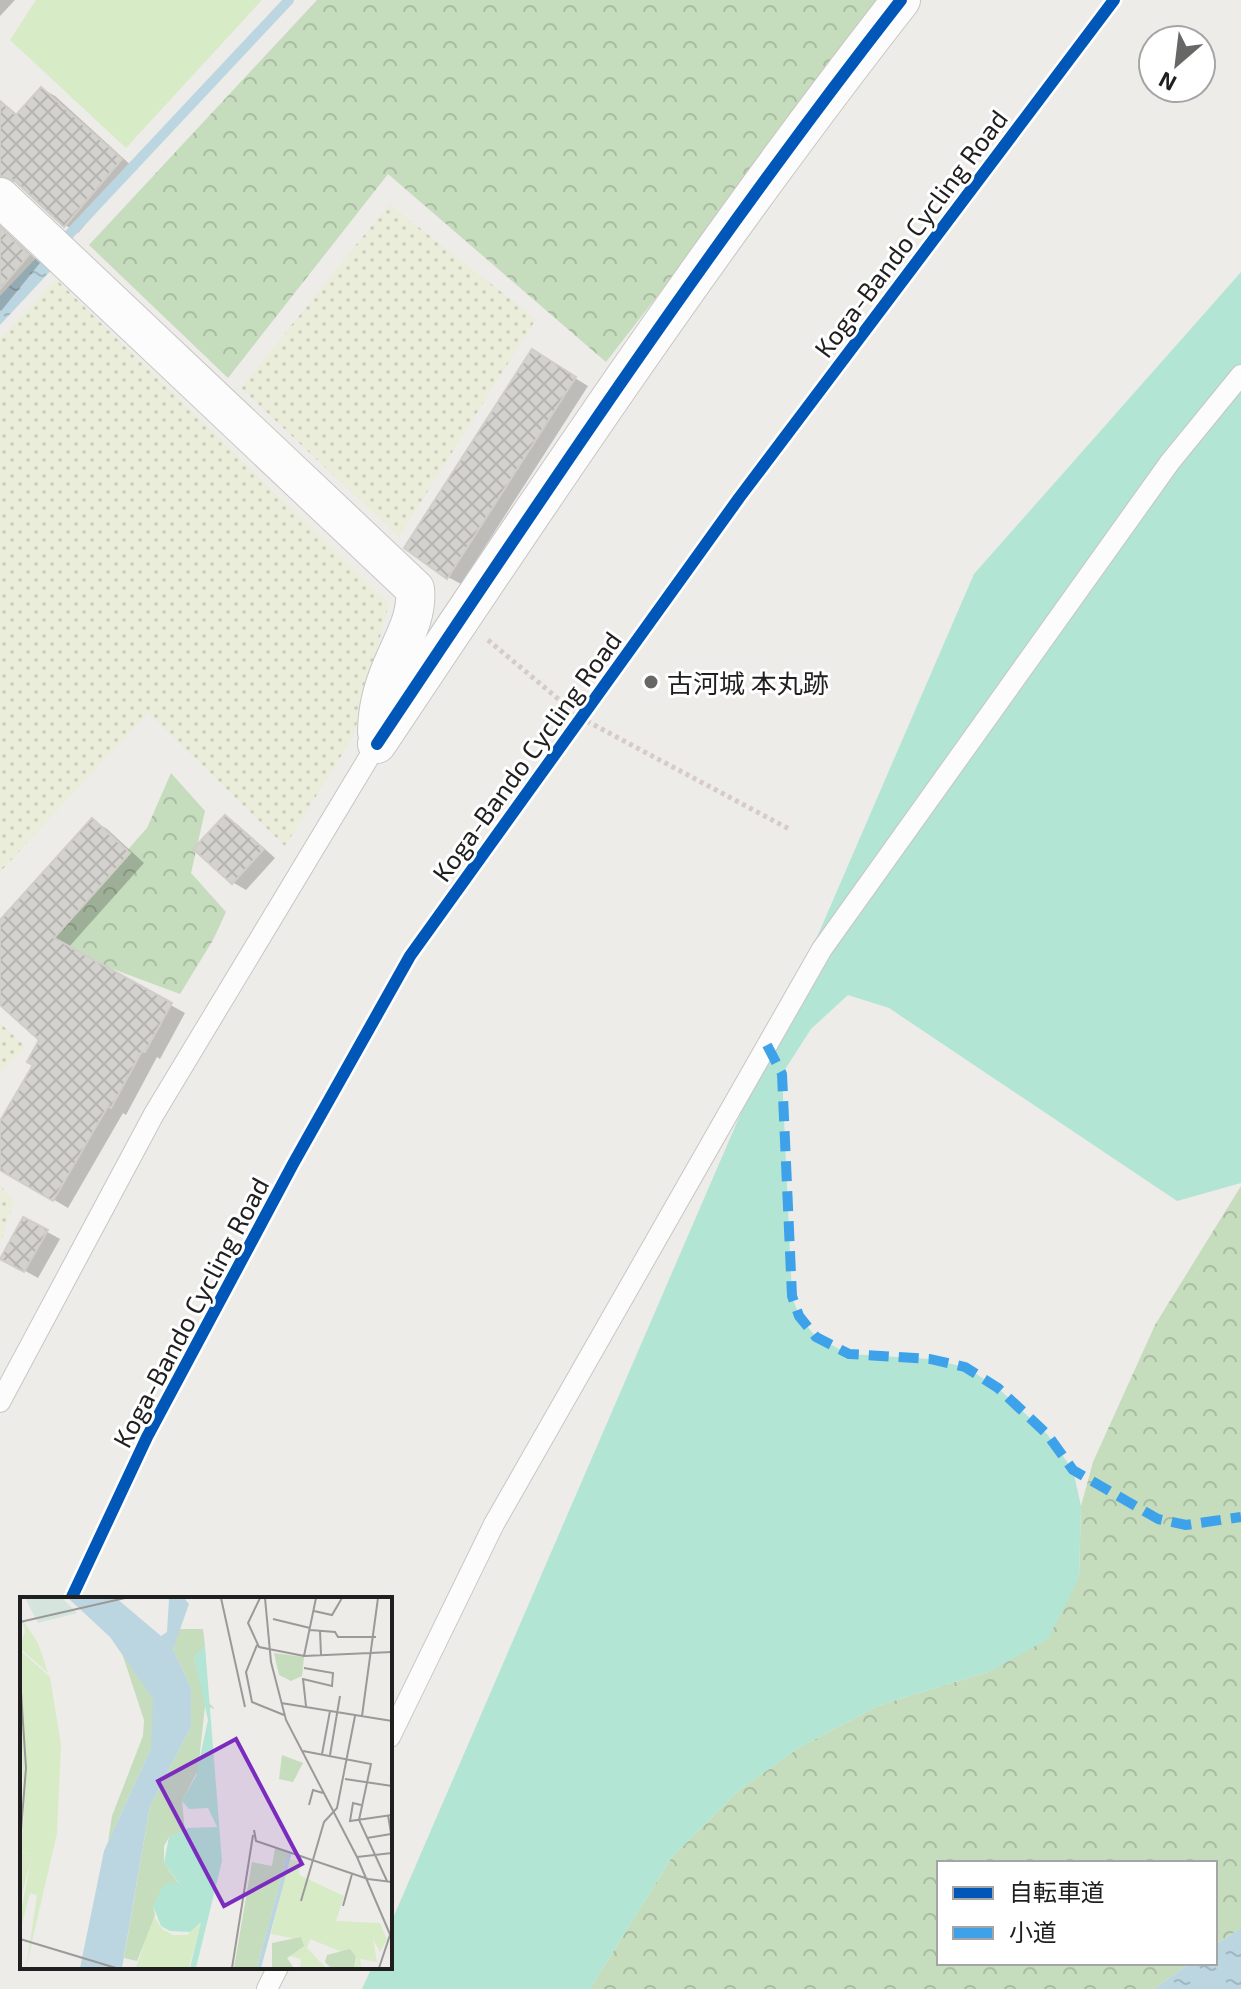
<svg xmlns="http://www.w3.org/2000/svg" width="1241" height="1989" viewBox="0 0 1241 1989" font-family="'Exo 2','Noto Sans JP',sans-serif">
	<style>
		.farmland { fill: url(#farmland-dots) }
		.grass { fill: #d7ebc7 }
		.forest { fill: url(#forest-crowns) }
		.pitch { fill: #b3e5d4 }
		.water { fill: url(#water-ripples) }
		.shadow { fill: #0003 }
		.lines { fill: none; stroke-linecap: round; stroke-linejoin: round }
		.stream { stroke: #bbd6e0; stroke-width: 10 }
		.building { fill: url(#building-cross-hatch); stroke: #d1cec9; stroke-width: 2 }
		.lane-casing { stroke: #c6c6c4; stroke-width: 22 }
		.street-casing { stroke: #c6c6c4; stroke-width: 40 }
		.path { stroke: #d7cbc8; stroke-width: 5; stroke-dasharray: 4 4; stroke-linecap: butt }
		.lane { stroke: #fcfcfc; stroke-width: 20 }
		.street { stroke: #fcfcfc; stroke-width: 38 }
		.quiet { stroke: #3da2ea; stroke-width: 10; stroke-dasharray: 20 10; stroke-linecap: butt }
		.cycleway-casing { stroke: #fff; stroke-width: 17 }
		.cycleway { stroke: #0057b8; stroke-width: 12 }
		.poi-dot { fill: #676765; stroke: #fff; stroke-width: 3 }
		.labels { text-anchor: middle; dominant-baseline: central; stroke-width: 6; stroke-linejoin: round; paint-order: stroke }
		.street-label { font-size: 26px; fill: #1f1f1f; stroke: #fff }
		.poi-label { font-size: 26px; fill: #1f1f1f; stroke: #fff; text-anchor: start }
		.inset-river { fill: none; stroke: #bbd6e0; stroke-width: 4 }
		.inset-road { fill: none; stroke: #9b9a98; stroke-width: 2 }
		.view { fill: #7b2cbf; fill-opacity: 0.15; stroke: #7b2cbf; stroke-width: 4 }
		.inset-edge { fill: none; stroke: #1f1f1f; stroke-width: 4 }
	</style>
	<defs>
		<pattern id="farmland-dots" width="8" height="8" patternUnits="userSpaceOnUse" patternTransform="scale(2)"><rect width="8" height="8" fill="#ebeddb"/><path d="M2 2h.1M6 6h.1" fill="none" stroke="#c9cbbc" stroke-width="1.8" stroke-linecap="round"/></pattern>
		<pattern id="forest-crowns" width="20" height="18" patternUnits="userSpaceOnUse" patternTransform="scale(2)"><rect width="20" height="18" fill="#c5dcbd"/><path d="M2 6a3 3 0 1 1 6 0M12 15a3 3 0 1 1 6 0" fill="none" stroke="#a9bca2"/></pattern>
		<pattern id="water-ripples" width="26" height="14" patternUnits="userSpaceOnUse" patternTransform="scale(2)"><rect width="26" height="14" fill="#bbd6e0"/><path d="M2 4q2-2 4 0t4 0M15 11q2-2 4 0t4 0" fill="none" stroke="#a0b7c0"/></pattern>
		<pattern id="building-cross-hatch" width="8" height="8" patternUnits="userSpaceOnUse" patternTransform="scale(2)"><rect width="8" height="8" fill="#d4d2cf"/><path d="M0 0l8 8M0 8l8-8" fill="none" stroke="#b6b4b1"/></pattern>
	</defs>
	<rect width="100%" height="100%" fill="#edece8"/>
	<g class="farmland">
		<path d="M389,204L536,319L399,537L241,388Z"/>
		<path d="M56,279L389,604L353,737L285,846L148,713L0,872V339Z"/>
		<path d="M0,1023L25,1046L0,1074Z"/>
		<path d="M0,1185L14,1201L0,1244Z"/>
	</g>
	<path class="grass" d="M36,0H262L126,148L10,40Z"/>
	<g class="forest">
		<path d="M317,0H887L606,362L388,174L228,378L89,245Z"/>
		<path d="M171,773L205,811L191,873L226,912L213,940L180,994L59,949L53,934L147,828Z"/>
		<path d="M1241,1186V1928L1215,1945V1863H939V1963H1190L1154,1989H590L672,1857L738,1791L800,1747L880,1705L991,1671L1079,1578L1081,1506L1093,1462L1155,1325Z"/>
	</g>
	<path class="pitch" d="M1241,272V1183L1177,1201L889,1008L848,995L811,1029L782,1074L792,1296L799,1316L816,1337L849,1354L930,1359L965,1367L998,1388L1047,1434L1073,1470L1081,1506L1079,1578L1048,1639L991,1671L880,1705L800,1747L738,1791L672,1857L590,1989H362L372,1967H390V1925L974,574Z"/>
	<g class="water">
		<path d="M53,234L56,265L0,325V296L36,258Z"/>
		<path d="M1241,1928V1989H1154L1190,1963H1215V1945Z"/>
	</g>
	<g class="shadow">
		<path d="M0,0H15L0,16Z"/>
		<path d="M42,89L55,96L134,168L78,233L65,225L19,182H8L0,187V100L19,116Z"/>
		<path d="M0,225L40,263L1,311L0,310Z"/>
		<path d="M532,352L588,386L461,584L448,577Z"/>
		<path d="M226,817L238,825L275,858L246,890L234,883L196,849Z"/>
		<path d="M92,820L107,829L144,863L68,948L185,1013L160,1059L157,1057L126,1115L123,1113L68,1208L0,1168V1125L35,1064L41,1040L0,1002V923Z"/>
		<path d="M24,1219L60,1239L38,1278L2,1258Z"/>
	</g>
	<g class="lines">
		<path class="stream" d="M62,242L289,0"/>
	</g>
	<g class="building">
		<path d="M41,87L122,159L64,227L15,181L0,176V101L16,115Z"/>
		<path d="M0,227L29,255L0,289Z"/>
		<path d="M532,349L576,377L447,579L404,548Z"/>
		<path d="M225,815L264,849L232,884L193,849Z"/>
		<path d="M92,818L130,853L54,938L172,1003L145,1052L142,1051L111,1108L108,1106L53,1201L0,1170V1121L33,1065L27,1062L39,1040L0,1005V920Z"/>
		<path d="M23,1217L48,1230L24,1272L0,1259Z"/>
	</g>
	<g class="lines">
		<defs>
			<g id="lane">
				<path d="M0,1402L154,1114L377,744"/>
				<path d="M390,1737L494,1524L822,949L1170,462L1241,375"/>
				<path d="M267,1989L278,1967"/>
			</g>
			<g id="street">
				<path d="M0,197L415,589C418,617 402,641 392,666C383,687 377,710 377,732"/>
				<path d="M377,744C545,492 714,239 901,0"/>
			</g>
		</defs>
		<use href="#lane" class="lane-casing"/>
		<use href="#street" class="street-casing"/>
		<path class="path" d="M488,640L581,718L791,830"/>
		<use href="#lane" class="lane"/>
		<use href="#street" class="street"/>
		<path class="quiet" d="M767,1045L782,1074L792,1296L799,1316L816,1337L849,1354L930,1359L965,1367L998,1388L1047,1434L1073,1470L1158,1519L1186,1525L1241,1517"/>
		<defs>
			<g id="cycleway">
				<path d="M377,744C545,492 714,239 901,0"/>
				<path d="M71,1599L147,1437L293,1164L410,956L739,498L1114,0"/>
			</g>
		</defs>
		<use href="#cycleway" class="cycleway-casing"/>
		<use href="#cycleway" class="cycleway"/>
	</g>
	<circle class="poi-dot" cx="651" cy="682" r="8"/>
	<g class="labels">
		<g class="street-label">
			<text transform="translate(910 233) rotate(-53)">Koga-Bando Cycling Road</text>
			<text transform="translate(526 756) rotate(-54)">Koga-Bando Cycling Road</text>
			<text transform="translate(190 1312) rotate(-62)">Koga-Bando Cycling Road</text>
		</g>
		<g class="poi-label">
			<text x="667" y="682">古河城 本丸跡</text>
		</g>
	</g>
	<g transform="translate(20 1597)">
		<rect width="372" height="372" fill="#edece8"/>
		<path d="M0,19L18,46L28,76L0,51L5,34ZM0,53L30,80L41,148L37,236L6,371L17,298L10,296L0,334V305L2,310L11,263L0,304V256L11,257L0,255L4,220ZM269,262L280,265L279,278L324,299L316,324L360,326L367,342L360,355L353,342L357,365L340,362L341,371H334L337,361L290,342L287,351L306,371H280L281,362L267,358L272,341L251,337ZM133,318L142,332L153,338H167L181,325L169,371H116Z" fill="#d7ebc7"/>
		<path d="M159,32H183L185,49L174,60L184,101L195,112L185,109L178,173L162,204L165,234L149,240L144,249V266L159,287L133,309L135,318L117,364L104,361L130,209L171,130V91L153,52ZM101,53L133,102L135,122L131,151L88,245L92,219L123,139L124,123ZM254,56L284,60L282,79L271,84L259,78ZM262,158L283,166L273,185L259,182ZM255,251L268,255L237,371H214L232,265L252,269ZM281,340L284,349L267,361L274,371H252V346ZM330,352L336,360L334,371L310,370L305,365L307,358Z" fill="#c5dcbd"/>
		<path d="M5,1H42L57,16L18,26Z" fill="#d5e4dc"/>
		<path d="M185,49L202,264L176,371H170L181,325L170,335L150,334L141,329L133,309L144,287L159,286L144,266L149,240L168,231L197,230L188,211L169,212L162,204L176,179L188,123L174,60Z" fill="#b3e5d4"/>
		<path d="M48,1H96L141,39L147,35L149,2L164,1L169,7L153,52L171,91V130L130,209L102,371H60L84,254L131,151L133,102L90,40Z" fill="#bbd6e0"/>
		<path class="inset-river" d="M239,371L270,255"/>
		<path class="inset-road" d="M201,1L225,110M240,1L228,26L239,50L284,59L372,55M245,1L251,65L266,123L337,260L372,342M294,14L312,18L322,1M253,22L290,31M0,25L105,1M290,33L315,35L318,40H356M300,34L301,58M237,48L226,75L232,105L264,118M284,59L296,1M284,71L313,76L312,89L283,82L286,109M0,80L6,171L0,246M261,106L372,124M342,119L358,1M283,154L351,167L339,223L367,284M302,157L310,114M310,158L320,99M325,182L372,189M289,208L293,193L303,196M341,208L333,206L330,224L372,218M368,218L372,242M234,233L236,244L348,282L372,285M347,241L371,237M337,260L372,256M281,304L304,225L317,211L335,119M323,309L332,277M0,342L96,371M212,371L233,238M359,371L370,338"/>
		<path class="view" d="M216,142L282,267L204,309L138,184Z"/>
		<rect width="372" height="372" class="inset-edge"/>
	</g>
	<rect x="937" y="1861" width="280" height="104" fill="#ffffff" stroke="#a5a5a5" stroke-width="2"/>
	<rect x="953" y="1887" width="40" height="12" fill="#0057b8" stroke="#a5a5a5" stroke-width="2"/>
	<text x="1009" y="1901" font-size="24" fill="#1f1f1f">自転車道</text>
	<rect x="953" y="1927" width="40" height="12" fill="#3da2ea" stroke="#a5a5a5" stroke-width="2"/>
	<text x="1009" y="1941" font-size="24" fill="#1f1f1f">小道</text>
	<g transform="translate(1177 64) rotate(208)"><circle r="38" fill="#ffffff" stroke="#a5a5a5" stroke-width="2"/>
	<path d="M0-6L14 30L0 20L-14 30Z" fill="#676765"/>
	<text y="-12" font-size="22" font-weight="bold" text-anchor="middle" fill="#1f1f1f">N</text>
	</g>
</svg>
